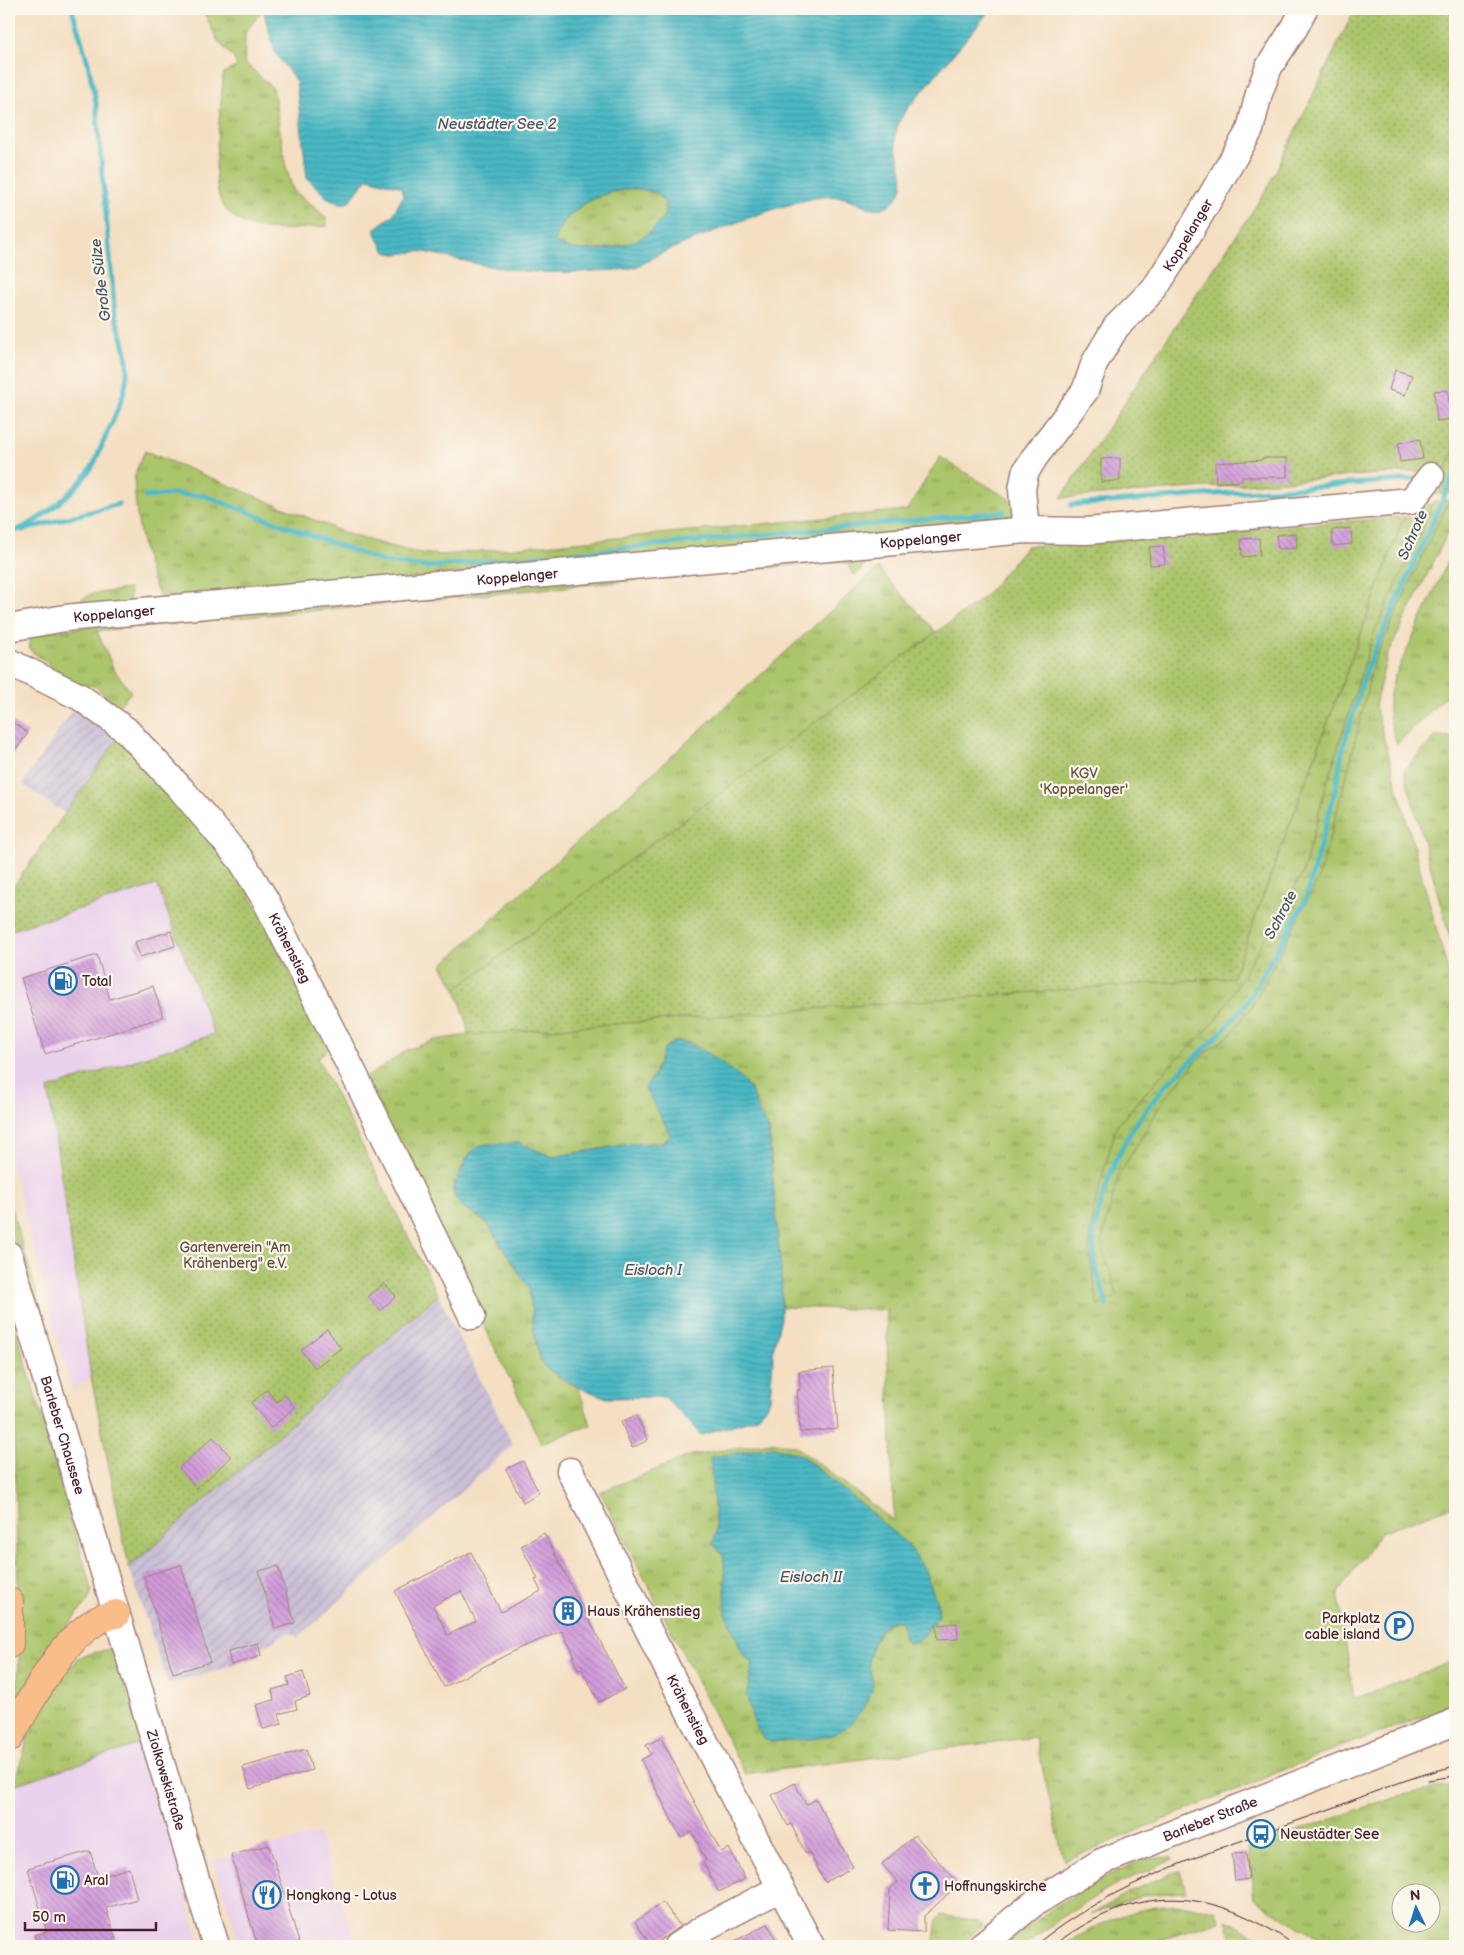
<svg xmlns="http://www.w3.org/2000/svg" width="1464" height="1955" viewBox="0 0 1464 1955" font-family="'Balsamiq Sans',sans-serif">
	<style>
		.built { fill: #ead1ec }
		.industrial { fill: url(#industrial-furrows) }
		.grass { fill: url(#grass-tufts); stroke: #7a724b; fill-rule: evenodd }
		.wetland { fill: url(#wetland-marsh); stroke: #7a724b }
		.park { fill: url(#park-dots); stroke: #7a724b }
		.water { fill: url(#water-rules); stroke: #4a6c78; fill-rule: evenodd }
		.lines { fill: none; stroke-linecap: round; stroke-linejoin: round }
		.stream { stroke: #4bb9c5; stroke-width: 5 }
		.building { fill: url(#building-back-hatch); fill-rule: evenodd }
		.minor-casing { stroke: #9f7f77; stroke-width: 29 }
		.highway-casing { stroke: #9f7f77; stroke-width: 30 }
		.minor { stroke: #fff; stroke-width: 26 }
		.highway { stroke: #f8bd89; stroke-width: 28 }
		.tram { stroke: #4a1f2b; stroke-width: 1 }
		.labels { text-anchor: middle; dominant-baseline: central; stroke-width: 4.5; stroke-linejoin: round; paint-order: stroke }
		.street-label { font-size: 14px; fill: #4a1f2b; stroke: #fbf7ec }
		.park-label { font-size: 14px; fill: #67513e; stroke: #fbf7ec }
		.poi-label { font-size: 14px; fill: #4a1f2b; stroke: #fbf7ec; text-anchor: start }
		.water-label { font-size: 15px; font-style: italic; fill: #4a5561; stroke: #fbf7ec }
	</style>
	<defs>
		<pattern id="industrial-furrows" width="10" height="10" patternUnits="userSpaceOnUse" patternTransform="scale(1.25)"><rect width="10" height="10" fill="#cabfd6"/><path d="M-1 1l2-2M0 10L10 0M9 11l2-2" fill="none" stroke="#afa4b8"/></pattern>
		<pattern id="grass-tufts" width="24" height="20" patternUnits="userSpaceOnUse" patternTransform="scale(1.25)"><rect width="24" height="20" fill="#abc56b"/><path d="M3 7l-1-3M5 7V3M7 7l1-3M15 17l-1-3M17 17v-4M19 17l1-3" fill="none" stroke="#8d9f58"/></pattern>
		<pattern id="wetland-marsh" width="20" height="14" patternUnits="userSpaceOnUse" patternTransform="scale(1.25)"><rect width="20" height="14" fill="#abc56b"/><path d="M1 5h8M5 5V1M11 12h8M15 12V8" fill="none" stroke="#8d9f58"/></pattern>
		<pattern id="park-dots" width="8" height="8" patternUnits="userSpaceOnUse" patternTransform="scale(1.25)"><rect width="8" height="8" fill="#abc56b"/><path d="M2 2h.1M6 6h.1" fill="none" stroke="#8d9f58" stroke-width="1.8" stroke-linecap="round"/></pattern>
		<pattern id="water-rules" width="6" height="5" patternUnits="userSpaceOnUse" patternTransform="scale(1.25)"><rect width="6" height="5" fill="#4bb9c5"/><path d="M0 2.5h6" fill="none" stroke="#4096a0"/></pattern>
		<pattern id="building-back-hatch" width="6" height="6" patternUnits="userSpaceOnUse" patternTransform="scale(1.25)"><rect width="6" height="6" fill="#d19bdb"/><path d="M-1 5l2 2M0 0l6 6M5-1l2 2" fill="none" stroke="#ac7eb2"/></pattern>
	</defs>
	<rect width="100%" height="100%" fill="#fbf7ec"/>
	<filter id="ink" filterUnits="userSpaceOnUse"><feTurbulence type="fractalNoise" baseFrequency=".02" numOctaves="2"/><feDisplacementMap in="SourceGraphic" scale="10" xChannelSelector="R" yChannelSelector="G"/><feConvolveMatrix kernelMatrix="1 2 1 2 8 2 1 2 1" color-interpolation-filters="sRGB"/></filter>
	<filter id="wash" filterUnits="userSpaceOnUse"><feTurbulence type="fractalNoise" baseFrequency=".0096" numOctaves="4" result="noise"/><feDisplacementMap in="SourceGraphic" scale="20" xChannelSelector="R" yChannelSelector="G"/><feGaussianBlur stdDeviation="1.12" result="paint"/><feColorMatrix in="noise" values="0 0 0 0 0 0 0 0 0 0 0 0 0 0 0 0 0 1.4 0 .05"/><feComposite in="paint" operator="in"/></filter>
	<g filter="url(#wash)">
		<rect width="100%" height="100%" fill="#f4dfc3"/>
		<g class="built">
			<path d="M157,885L214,1034L49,1089L91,1377L72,1390L9,1155V931Z"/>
			<path d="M143,1743L201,1946H9V1814L13,1785Z"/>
			<path d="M319,1834L356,1946H240L214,1861Z"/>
		</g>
		<g class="industrial">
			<path d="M75,707L118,738L65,813L22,784Z"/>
			<path d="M438,1295L513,1445L298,1638L290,1632L223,1669L168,1684L129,1567Z"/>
		</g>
		<g class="grass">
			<path d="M202,9H263L245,33L244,62L273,88L286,167L293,190L326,217L327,226C308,227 288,231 269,229C251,228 226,218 220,199C210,170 222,109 223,77L224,73L237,66L234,58L218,41Z"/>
			<path d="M627,189C680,186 674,228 632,243C621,247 607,248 594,249C580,250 566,250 554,241C565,209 594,195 627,189Z"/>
			<path d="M145,451L353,536L413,552L441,555L907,510L940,457L1017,504L1016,517L1008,526L163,600C146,578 132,504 135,476C136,468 142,458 145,451Z"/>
			<path d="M1453,501L1455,504V518L1387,656L1375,706L1455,996V1505L1381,1532L1338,1593L1354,1699L1455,1660V1705L1327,1752L1064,1861L1035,1737L745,1774L600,1492L692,1455L771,1442L795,1446L894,1521L886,1310L782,1307L769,1130L750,1088L690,1042L665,1047L654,1075L645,1088L671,1135L662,1143L630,1144L552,1157L520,1143L471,1152L456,1177L453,1190L463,1207L487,1223L529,1288L535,1338L541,1362L561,1379L578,1387L591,1425L541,1443L364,1079L407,1050L435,1040L468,1035L1233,977L1404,517L1415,518L1424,505ZM773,1447L801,1455L868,1510L909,1546L924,1569L937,1602L939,1615L918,1642L908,1643L904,1640L902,1625L899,1621C885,1618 871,1644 869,1656C868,1663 869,1669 872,1676L771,1742C763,1738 760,1732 756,1724C743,1698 751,1689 753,1663L744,1656L726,1614L724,1557L713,1543L716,1531L714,1503Z"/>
			<path d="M1455,546V687L1397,744C1388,716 1385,704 1395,676Z"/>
			<path d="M845,554L871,558L856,575L852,573L848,564L840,561L97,631L114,670L131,692L117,708L95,686L76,684L30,650L28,633Z"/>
			<path d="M878,568L937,633L456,989L442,965Z"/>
			<path d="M129,589L130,595L128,604L64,610L91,594Z"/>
			<path d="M1437,735L1455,739V956L1404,770Z"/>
			<path d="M9,1202L41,1307L44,1340L9,1224Z"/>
			<path d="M9,1305L92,1590L88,1601L49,1648L15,1706L19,1661L18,1591L14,1433L9,1366Z"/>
			<path d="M113,1648L143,1743L13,1785L34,1721L55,1681L82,1656Z"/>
			<path d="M1455,1785V1946H1331L1254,1899L1248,1848L1398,1796ZM1402,1892H1432V1922H1402Z"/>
			<path d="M1172,1857L1173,1859L1120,1883L1088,1901L1058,1920L1025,1946H1003L1057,1905L1111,1874L1144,1859Z"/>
			<path d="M1180,1870L1186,1892L1144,1895L1091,1915L1129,1892Z"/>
			<path d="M1177,1905L1217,1910L1216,1915L1219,1916L1220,1921L1141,1946H1064C1098,1922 1135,1907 1177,1905Z"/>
			<path d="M942,1915L978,1921L983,1925L959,1946H933L937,1920Z"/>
			<path d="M1226,1920L1274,1946H1234Z"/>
		</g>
		<g class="wetland">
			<path d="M1455,449V493L1435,494Z"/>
			<path d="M1450,500L1433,532L1373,664L1348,771L1318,880L1252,1006L1229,1036L1203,1054L1164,1099L1118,1177L1101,1244L1118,1296L1098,1306L1089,1252L1093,1211L1116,1127L1162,1074L1216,1021L1303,873L1326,786L1373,636L1423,528L1431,503Z"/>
		</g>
		<g class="park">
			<path d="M1355,9H1455V449L1446,469L1061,498L1267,189Z"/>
			<path d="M1404,517L1233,977L468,1035L467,1023L456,989L984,597L1027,546Z"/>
			<path d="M118,738L233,861L328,1048L318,1059L438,1295L129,1567L91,1377L48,1089L214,1034L157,885L9,931V893Z"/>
		</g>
		<g class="water">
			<path d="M263,9H991L905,112C901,118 897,125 896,132C891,156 915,180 894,201C877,217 863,203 845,198C835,196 826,196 815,198C765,209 710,233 662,253C652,258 642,265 632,268C620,271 606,270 594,271C531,276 491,268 430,253C412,248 401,258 386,252L375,234V228L393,215L403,196L401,187L368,178L349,202L342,204L326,197L307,178L296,81L275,53ZM637,188L657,193L667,206C660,246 584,262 554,241C565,207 602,190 637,188Z"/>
			<path d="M677,1041C695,1040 740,1074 750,1089C754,1095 755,1101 757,1107C759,1115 764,1121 768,1127L782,1282L781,1319L774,1345L770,1399L764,1410L756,1418L701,1435L665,1397L607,1398L578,1387L547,1369L541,1362L535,1338L529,1288L487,1223L463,1207L455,1198L453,1190L467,1157L476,1148L485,1144L520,1143L552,1157L630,1144L663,1143L671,1135L645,1088L654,1075L665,1047Z"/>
			<path d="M773,1447L801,1455L868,1510L909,1546L924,1569L937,1602L939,1615L918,1642L911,1644L905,1641L902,1625L899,1621C881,1617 868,1650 869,1665C869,1672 873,1677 873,1684C871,1703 850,1729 832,1735C817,1740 798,1739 782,1741C779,1741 775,1742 771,1742C757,1739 747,1705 747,1693C748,1683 752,1673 753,1663L744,1656L726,1614L724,1557L713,1543L716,1531L710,1457Z"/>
		</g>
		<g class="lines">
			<g class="stream">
				<path d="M145,497L172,494L205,496L383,562L426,567L1004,512"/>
				<path d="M1071,505L1417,479"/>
				<path d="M22,530L119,504"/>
				<path d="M9,533C37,525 76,491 92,467C99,455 103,441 109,429C117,412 125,394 127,375C129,355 121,333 115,315L96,103L88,63L72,9"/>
				<path d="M1107,1305L1094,1262L1093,1234L1102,1198L1115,1162L1133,1127L1164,1087L1224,1030L1248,1001L1305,901L1335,792L1343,747L1367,668L1455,472"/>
			</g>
		</g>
		<g id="blocks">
			<g class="building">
				<path d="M1395,370L1412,375L1405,395L1389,390Z"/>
				<path d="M1448,390L1451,419L1437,421L1434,391Z"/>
				<path d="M1420,439L1423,459L1400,462L1398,443Z"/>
				<path d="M1120,458V481L1101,482V459Z"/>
				<path d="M1262,458H1287V477H1242V481L1216,483L1215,463L1262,460Z"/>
				<path d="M1351,528L1352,544L1333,546L1332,530Z"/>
				<path d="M1296,533L1297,548L1278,549L1276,535Z"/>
				<path d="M1259,538L1260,555L1242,557L1241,539Z"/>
				<path d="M1163,546L1165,564L1150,565L1149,547Z"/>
				<path d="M9,720L28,733L9,759Z"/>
				<path d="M171,931L175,946L140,957L135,942Z"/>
				<path d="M97,955L110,999L153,986L163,1017L45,1054L21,978Z"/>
				<path d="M384,1283L396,1296L381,1310L368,1296Z"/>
				<path d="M327,1329L341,1348L315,1368L301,1350Z"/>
				<path d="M833,1368L838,1429L800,1432L797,1390H800L799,1371Z"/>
				<path d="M267,1390L277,1402L285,1395L295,1407L271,1428L251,1403Z"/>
				<path d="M636,1415L648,1440L632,1448L621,1422Z"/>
				<path d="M213,1437L231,1457L197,1488L179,1468Z"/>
				<path d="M523,1461L539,1493L523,1502L506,1469Z"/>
				<path d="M544,1533L625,1689L599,1702L582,1669L579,1670L572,1657L575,1656L562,1631L520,1648L444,1687L395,1591L471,1552L501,1612L541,1591L535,1580L538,1579L521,1546ZM461,1591L476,1621L448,1635L433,1606Z"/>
				<path d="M181,1565L210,1662L173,1673L144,1576Z"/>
				<path d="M278,1566L295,1623L275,1629L259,1571Z"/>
				<path d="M957,1623L958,1639L937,1640L936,1625Z"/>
				<path d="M258,1643L261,1656L231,1665L228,1651Z"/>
				<path d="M303,1672L310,1696L295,1701L297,1709L279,1714L282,1724L263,1729L256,1705L274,1700L272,1690L289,1685L287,1677Z"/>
				<path d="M661,1738L721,1852L729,1848L745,1879L719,1892L703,1862L706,1860L692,1832L681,1838L641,1760L651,1754L646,1745Z"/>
				<path d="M306,1749L312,1770L250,1789L243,1767Z"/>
				<path d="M795,1783L806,1805L816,1799L853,1867L825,1882L809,1852L806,1854L791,1824L788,1826L772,1795Z"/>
				<path d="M915,1835L959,1884L924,1916V1932L888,1930L890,1889L898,1882L882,1864Z"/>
				<path d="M269,1845L282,1885L300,1946H258L253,1931L231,1855Z"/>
				<path d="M90,1851L98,1877L129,1868L137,1899L106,1908L116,1939L91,1946H38L34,1935L47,1932L28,1868Z"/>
				<path d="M1246,1853L1249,1879L1235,1881L1232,1854Z"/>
				<path d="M663,1902L680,1926L652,1946L635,1922Z"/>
				<path d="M768,1924L779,1946H725L752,1932Z"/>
			</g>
		</g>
	</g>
	<g filter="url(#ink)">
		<use href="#blocks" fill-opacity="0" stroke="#9f7f77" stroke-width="1"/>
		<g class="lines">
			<defs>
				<g id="minor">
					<path id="s1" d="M1026,530L1022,490L1025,473L1034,458L1085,391L1095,362L1116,327L1155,288L1181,247L1250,130L1259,93L1269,67L1295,27L1304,9"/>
					<path id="s2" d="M9,628L65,618L1026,530L1087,531L1411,501L1431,476"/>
					<path id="s3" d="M9,662L80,697L126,730L181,789L241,860L265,899L355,1076L472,1316"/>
					<path id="s4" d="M9,1255L216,1946"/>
					<path id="s5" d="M570,1471L675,1684L811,1946"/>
					<path d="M677,1946L704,1928L781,1888"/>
					<path id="s6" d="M981,1946L1033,1904L1101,1862L1455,1722"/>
				</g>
				<g id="highway">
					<path d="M9,1602V1644"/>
					<path d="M9,1738C29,1704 60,1642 95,1622C101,1618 109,1616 116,1614"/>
				</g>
			</defs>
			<use href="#minor" class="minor-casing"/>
			<use href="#highway" class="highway-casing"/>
			<use href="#minor" class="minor"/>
			<use href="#highway" class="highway"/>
			<g class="tram">
				<path d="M1428,1780L1455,1776"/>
				<path d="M1034,1946C1115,1880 1214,1851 1311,1816C1359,1799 1406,1777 1455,1766"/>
				<path d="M1052,1946C1139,1882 1209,1885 1296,1946"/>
			</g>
		</g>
	</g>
	<defs>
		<symbol id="fuel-ring" viewBox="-11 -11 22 22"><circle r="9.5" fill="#fbf7ec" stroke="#1f6fb2" stroke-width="1.5"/><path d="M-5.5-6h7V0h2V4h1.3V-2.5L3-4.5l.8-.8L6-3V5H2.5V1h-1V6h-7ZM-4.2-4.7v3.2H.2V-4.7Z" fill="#1f6fb2"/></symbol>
		<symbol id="building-ring" viewBox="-11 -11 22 22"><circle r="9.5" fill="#fbf7ec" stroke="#1f6fb2" stroke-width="1.5"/><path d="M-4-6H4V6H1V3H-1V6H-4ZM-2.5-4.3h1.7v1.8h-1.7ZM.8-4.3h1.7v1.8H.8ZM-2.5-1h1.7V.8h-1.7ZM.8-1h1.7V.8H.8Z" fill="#1f6fb2"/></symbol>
		<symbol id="parking-ring" viewBox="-11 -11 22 22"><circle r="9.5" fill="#fbf7ec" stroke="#1f6fb2" stroke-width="1.5"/><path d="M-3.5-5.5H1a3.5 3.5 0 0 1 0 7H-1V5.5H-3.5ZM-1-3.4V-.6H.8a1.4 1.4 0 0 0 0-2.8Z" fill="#1f6fb2"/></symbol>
		<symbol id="bus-ring" viewBox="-11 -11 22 22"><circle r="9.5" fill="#fbf7ec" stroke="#1f6fb2" stroke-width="1.5"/><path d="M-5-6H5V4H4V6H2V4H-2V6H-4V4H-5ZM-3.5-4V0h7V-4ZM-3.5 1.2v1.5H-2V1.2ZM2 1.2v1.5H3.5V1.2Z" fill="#1f6fb2"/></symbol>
		<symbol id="church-ring" viewBox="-11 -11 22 22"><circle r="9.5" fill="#fbf7ec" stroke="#1f6fb2" stroke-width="1.5"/><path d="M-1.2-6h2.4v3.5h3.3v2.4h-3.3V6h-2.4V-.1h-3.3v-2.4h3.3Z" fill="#1f6fb2"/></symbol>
		<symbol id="restaurant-ring" viewBox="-11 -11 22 22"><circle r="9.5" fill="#fbf7ec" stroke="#1f6fb2" stroke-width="1.5"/><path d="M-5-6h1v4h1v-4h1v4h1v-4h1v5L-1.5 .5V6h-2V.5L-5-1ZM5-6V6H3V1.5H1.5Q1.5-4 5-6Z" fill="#1f6fb2"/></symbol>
	</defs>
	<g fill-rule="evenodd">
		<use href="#fuel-ring" x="47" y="965" width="32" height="32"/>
		<use href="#building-ring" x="552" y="1595" width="32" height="32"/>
		<use href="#parking-ring" x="1383" y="1610" width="32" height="32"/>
		<use href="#bus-ring" x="1245" y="1818" width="32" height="32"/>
		<use href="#fuel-ring" x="49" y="1864" width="32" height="32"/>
		<use href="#church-ring" x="909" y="1870" width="32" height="32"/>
		<use href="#restaurant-ring" x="251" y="1879" width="32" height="32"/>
	</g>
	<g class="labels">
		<g class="street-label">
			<text stroke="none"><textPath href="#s1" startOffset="348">Koppelanger</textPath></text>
			<text stroke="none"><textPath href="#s2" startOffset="916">Koppelanger</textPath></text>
			<text stroke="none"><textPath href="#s2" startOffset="511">Koppelanger</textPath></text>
			<text stroke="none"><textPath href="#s2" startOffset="106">Koppelanger</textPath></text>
			<text stroke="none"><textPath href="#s3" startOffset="410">Krähenstieg</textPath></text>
			<text stroke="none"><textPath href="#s4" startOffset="188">Barleber Chaussee</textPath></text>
			<text stroke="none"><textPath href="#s5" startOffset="266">Krähenstieg</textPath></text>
			<text stroke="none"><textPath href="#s4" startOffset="548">Ziolkowskistraße</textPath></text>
			<text stroke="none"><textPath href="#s6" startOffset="264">Barleber Straße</textPath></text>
		</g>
		<g class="park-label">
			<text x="1084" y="773">KGV<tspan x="1084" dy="16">'Koppelanger'</tspan></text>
			<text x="235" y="1247">Gartenverein "Am<tspan x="235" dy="16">Krähenberg" e.V.</tspan></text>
		</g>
		<g class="poi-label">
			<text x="82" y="981">Total</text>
			<text x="587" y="1611">Haus Krähenstieg</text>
			<text x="1380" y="1618" text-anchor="end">Parkplatz<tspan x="1380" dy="16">cable island</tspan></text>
			<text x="1280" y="1834">Neustädter See</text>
			<text x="84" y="1880">Aral</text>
			<text x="944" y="1886">Hoffnungskirche</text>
			<text x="286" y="1895">Hongkong - Lotus</text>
		</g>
		<g class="water-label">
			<text x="497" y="124">Neustädter See 2</text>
			<text transform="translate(101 280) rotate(-97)">Große Sülze</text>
			<text transform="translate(1413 535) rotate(-66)">Schrote</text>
			<text transform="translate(1281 915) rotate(-62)">Schrote</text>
			<text x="653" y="1270">Eisloch I</text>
			<text x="811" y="1577">Eisloch II</text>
		</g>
	</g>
	<rect width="1464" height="1955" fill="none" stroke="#fbf7ec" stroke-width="30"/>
	<g transform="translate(1416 1908) rotate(356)"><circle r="24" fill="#fbf7ec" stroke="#b4a19f"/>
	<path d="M0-4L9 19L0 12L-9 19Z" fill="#1f6fb2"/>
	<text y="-8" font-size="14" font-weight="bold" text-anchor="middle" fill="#4a1f2b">N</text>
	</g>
	<path d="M25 1922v8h131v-8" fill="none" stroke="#4a1f2b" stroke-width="2.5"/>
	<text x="32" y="1922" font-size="15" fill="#4a1f2b" stroke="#fbf7ec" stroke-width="4" paint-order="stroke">50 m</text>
</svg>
